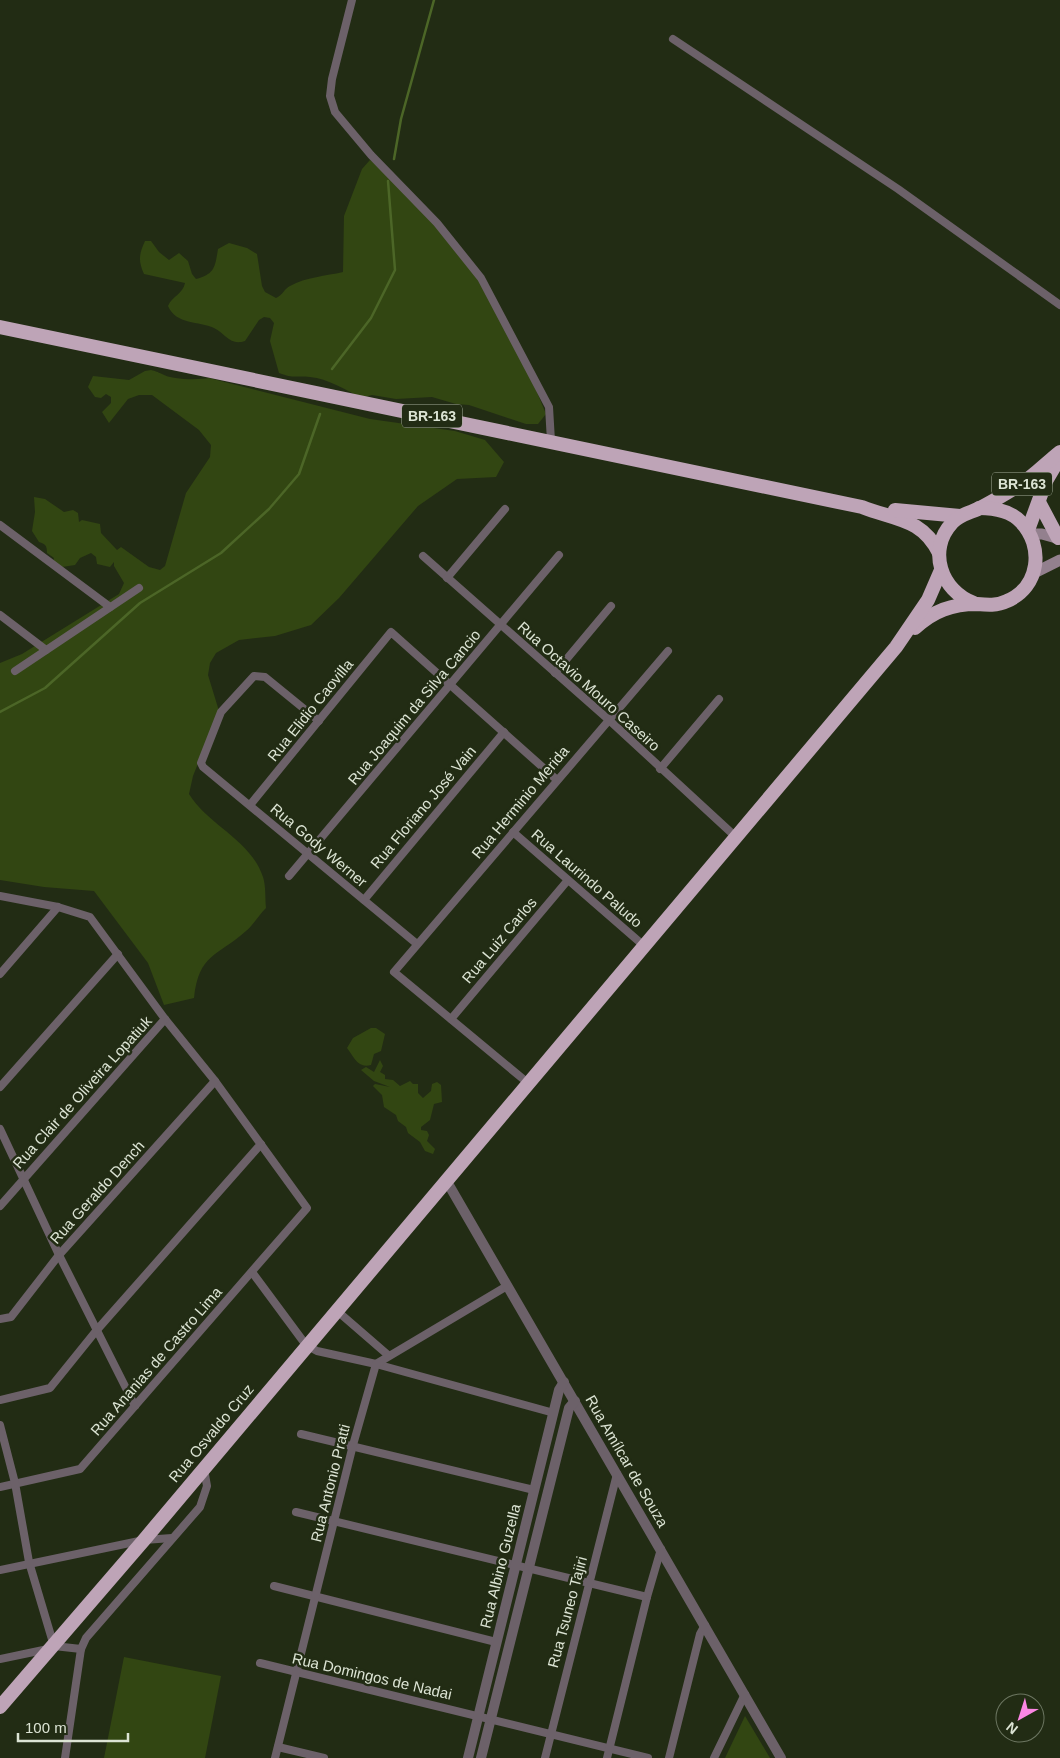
<svg xmlns="http://www.w3.org/2000/svg" width="1060" height="1758" viewBox="0 0 1060 1758" font-family="Helvetica,sans-serif">
	<style>
		.green { fill: #324612 }
		.lines { fill: none; stroke-linecap: round; stroke-linejoin: round }
		.stream { stroke: #4c6627; stroke-width: 2.5 }
		.minor { stroke: #6c6169; stroke-width: 8 }
		.tertiary { stroke: #6c6169; stroke-width: 10 }
		.secondary { stroke: #93808e; stroke-width: 11 }
		.trunk { stroke: #bea4b7; stroke-width: 14 }
		.labels { text-anchor: middle; dominant-baseline: central; stroke-width: 5; stroke-linejoin: round; paint-order: stroke }
		.shield { fill: #222c14; stroke: #a4ad9a; stroke-width: 1 }
		.shield-label { font-size: 14px; font-weight: bold; fill: #dce4d4 }
		.street-label { font-size: 15px; fill: #dce4d4; stroke: #222c14 }
	</style>
	<rect width="100%" height="100%" fill="#222c14"/>
	<g class="green">
		<path d="M370,160L379,167L434,223L473,271L527,368L546,414L538,424H526L469,405L456,404L432,397L396,399L372,395L361,398C345,389 328,379 310,377C295,375 295,379 279,373L270,341L274,323L270,318L264,317L259,320L245,341C230,346 226,334 214,328C199,321 176,325 168,306C172,296 183,294 185,283L144,274C138,261 139,254 145,241H151L159,252L169,260L179,253L188,261L192,274L196,279C215,274 215,267 218,249L229,243L247,248L257,254L262,286L265,292L276,298C283,295 284,289 290,286C306,277 326,276 343,272L344,216L362,169Z"/>
		<path d="M151,370C156,371 157,372 162,374C172,380 198,380 209,378L370,419L455,431L485,440L504,462L496,477L457,479L418,506L339,598L311,625L275,636L239,640L216,653L210,663L208,675L219,711L193,776L189,794C209,826 250,839 263,877C266,886 265,898 266,908C259,915 253,925 246,931C217,957 199,953 194,998L164,1005L148,963L94,891L44,887L0,880V663L22,654L119,594L124,583L114,566V562L110,567L97,564L96,557L91,553L80,558L75,565L62,567L53,562L54,558L47,553C47,545 45,544 39,542L32,531L35,512L34,497L45,499L64,512L73,510L78,513L79,522L82,520L100,524L101,533L117,550L121,547L149,567L160,570L165,566L186,493L210,457L211,445L199,430L152,395H139L128,399L109,423L102,412L111,403V397L106,394L101,398L95,397L88,387L93,376L129,380L145,371Z"/>
		<path d="M371,1028H376L385,1034L381,1051L374,1054L371,1065C358,1069 354,1057 347,1048L353,1038Z"/>
		<path d="M380,1060L383,1066L380,1072L385,1075V1079L393,1080L400,1086L410,1081L413,1084H418V1093L423,1098L431,1091L432,1084L437,1082L441,1085L442,1102L434,1104L430,1120L421,1127V1130L427,1131L429,1135L427,1141L435,1149L433,1154L425,1151L420,1142L408,1133L406,1127L398,1121L396,1115L384,1107L382,1095L373,1086L375,1084L390,1087L374,1081L361,1070L366,1067L374,1072Z"/>
		<path d="M124,1657L221,1676L205,1758H104Z"/>
		<path d="M745,1716L770,1758H725Z"/>
	</g>
	<g class="lines">
		<g class="stream">
			<path d="M394,159L401,119L434,0"/>
			<path d="M332,369L371,318L395,270L388,181"/>
			<path d="M0,712L45,688L140,603L221,553L269,509L299,474L320,414"/>
		</g>
		<g class="minor">
			<path d="M352,0L332,79L330,96L335,112L371,155L437,223L481,278L549,407L551,441"/>
			<path d="M673,39L898,189L1060,305"/>
			<path d="M0,525L110,607"/>
			<path d="M423,556L609,720L737,838"/>
			<path d="M447,578L505,509"/>
			<path d="M0,615L46,650"/>
			<path d="M15,671L139,588"/>
			<path d="M555,673L611,606"/>
			<path d="M319,721L265,677L254,676L221,712L201,763L203,767L417,944"/>
			<path d="M660,769L719,699"/>
			<path d="M250,805L391,632L557,780"/>
			<path d="M513,832L643,945"/>
			<path d="M289,876L559,555"/>
			<path d="M0,896L58,907L90,917L165,1019L215,1081L307,1208L80,1469L0,1487"/>
			<path d="M364,900L504,732"/>
			<path d="M0,974L58,907"/>
			<path d="M451,1019L568,880"/>
			<path d="M528,1083L394,972L668,651"/>
			<path d="M0,1087L118,954"/>
			<path d="M0,1129L59,1255L135,1406"/>
			<path d="M0,1206L165,1019"/>
			<path d="M252,1272L306,1345L317,1351L376,1364L554,1413"/>
			<path d="M336,1310L388,1355"/>
			<path d="M0,1319L11,1317L59,1255L215,1081"/>
			<path d="M0,1400L50,1388L96,1331L261,1144"/>
			<path d="M0,1425L15,1483L29,1562L54,1646L81,1649"/>
			<path d="M301,1434L534,1490"/>
			<path d="M296,1512L647,1597"/>
			<path d="M0,1570L144,1540L172,1538"/>
			<path d="M274,1586L496,1642"/>
			<path d="M0,1659L48,1649"/>
			<path d="M260,1663L648,1758"/>
			<path d="M278,1747L324,1758"/>
			<path d="M65,1758L81,1649L86,1638L200,1507L207,1486L204,1469"/>
			<path d="M275,1758L353,1445L376,1364L507,1286"/>
			<path d="M545,1758L617,1474"/>
			<path d="M607,1758L647,1597L661,1549"/>
			<path d="M669,1758L700,1634L705,1625"/>
			<path d="M714,1758L745,1694"/>
		</g>
		<g class="tertiary">
			<path d="M446,1180L781,1758"/>
			<path d="M468,1758L559,1390L564,1382"/>
			<path d="M481,1758L569,1408L575,1401"/>
		</g>
		<g class="secondary">
			<path d="M1030,534H1042L1060,539"/>
			<path d="M1034,573L1060,560"/>
		</g>
		<g class="trunk">
			<path d="M0,327L862,507C895,520 922,518 939,553"/>
			<path d="M1039,502L1058,538"/>
			<path d="M895,510L960,516"/>
			<path d="M1028,530L1046,481L1060,457"/>
			<path d="M974,603C941,591 927,550 952,523C959,515 969,513 978,509C992,502 1005,494 1018,486C1033,477 1046,463 1060,452"/>
			<path d="M915,628C933,611 952,604 977,604C987,605 997,606 1007,601C1040,587 1044,546 1021,522C1010,510 994,508 979,508"/>
			<path d="M0,1707L144,1540L896,647L928,600L941,570"/>
		</g>
	</g>
	<g class="labels">
		<g class="shield">
			<rect x="402" y="404.5" width="60" height="23" rx="4"/>
			<rect x="992" y="472.5" width="60" height="23" rx="4"/>
		</g>
		<g class="shield-label">
			<text x="432" y="416">BR-163</text>
			<text x="1022" y="484">BR-163</text>
		</g>
		<g class="street-label">
			<text transform="translate(589 686) rotate(42)">Rua Octavio Mouro Caseiro</text>
			<text transform="translate(414 707) rotate(-50)">Rua Joaquim da Silva Cancio</text>
			<text transform="translate(310 710) rotate(-51)">Rua Elidio Caovilla</text>
			<text transform="translate(520 802) rotate(-50)">Rua Herminio Merida</text>
			<text transform="translate(423 807) rotate(-50)">Rua Floriano José Vain</text>
			<text transform="translate(319 845) rotate(40)">Rua Gody Werner</text>
			<text transform="translate(587 878) rotate(41)">Rua Laurindo Paludo</text>
			<text transform="translate(499 940) rotate(-50)">Rua Luiz Carlos</text>
			<text transform="translate(82 1092) rotate(-48)">Rua Clair de Oliveira Lopatiuk</text>
			<text transform="translate(97 1192) rotate(-48)">Rua Geraldo Dench</text>
			<text transform="translate(156 1361) rotate(-49)">Rua Ananias de Castro Lima</text>
			<text transform="translate(211 1433) rotate(-50)">Rua Osvaldo Cruz</text>
			<text transform="translate(627 1461) rotate(60)">Rua Amílcar de Souza</text>
			<text transform="translate(330 1483) rotate(-76)">Rua Antonio Pratti</text>
			<text transform="translate(500 1566) rotate(-76)">Rua Albino Guzella</text>
			<text transform="translate(567 1612) rotate(-75)">Rua Tsuneo Tajiri</text>
			<text transform="translate(372 1676) rotate(13)">Rua Domingos de Nadai</text>
		</g>
	</g>
	<g transform="translate(1020 1718) rotate(219)"><circle r="24" fill="#222c14" stroke="#6c7661"/>
	<path d="M0-4L9 19L0 12L-9 19Z" fill="#fc86e4"/>
	<text y="-8" font-size="14" font-weight="bold" text-anchor="middle" fill="#dce4d4">N</text>
	</g>
	<path d="M18 1733v8h110v-8" fill="none" stroke="#dce4d4" stroke-width="2.5"/>
	<text x="25" y="1733" font-size="15" fill="#dce4d4" stroke="#222c14" stroke-width="4" paint-order="stroke">100 m</text>
</svg>
